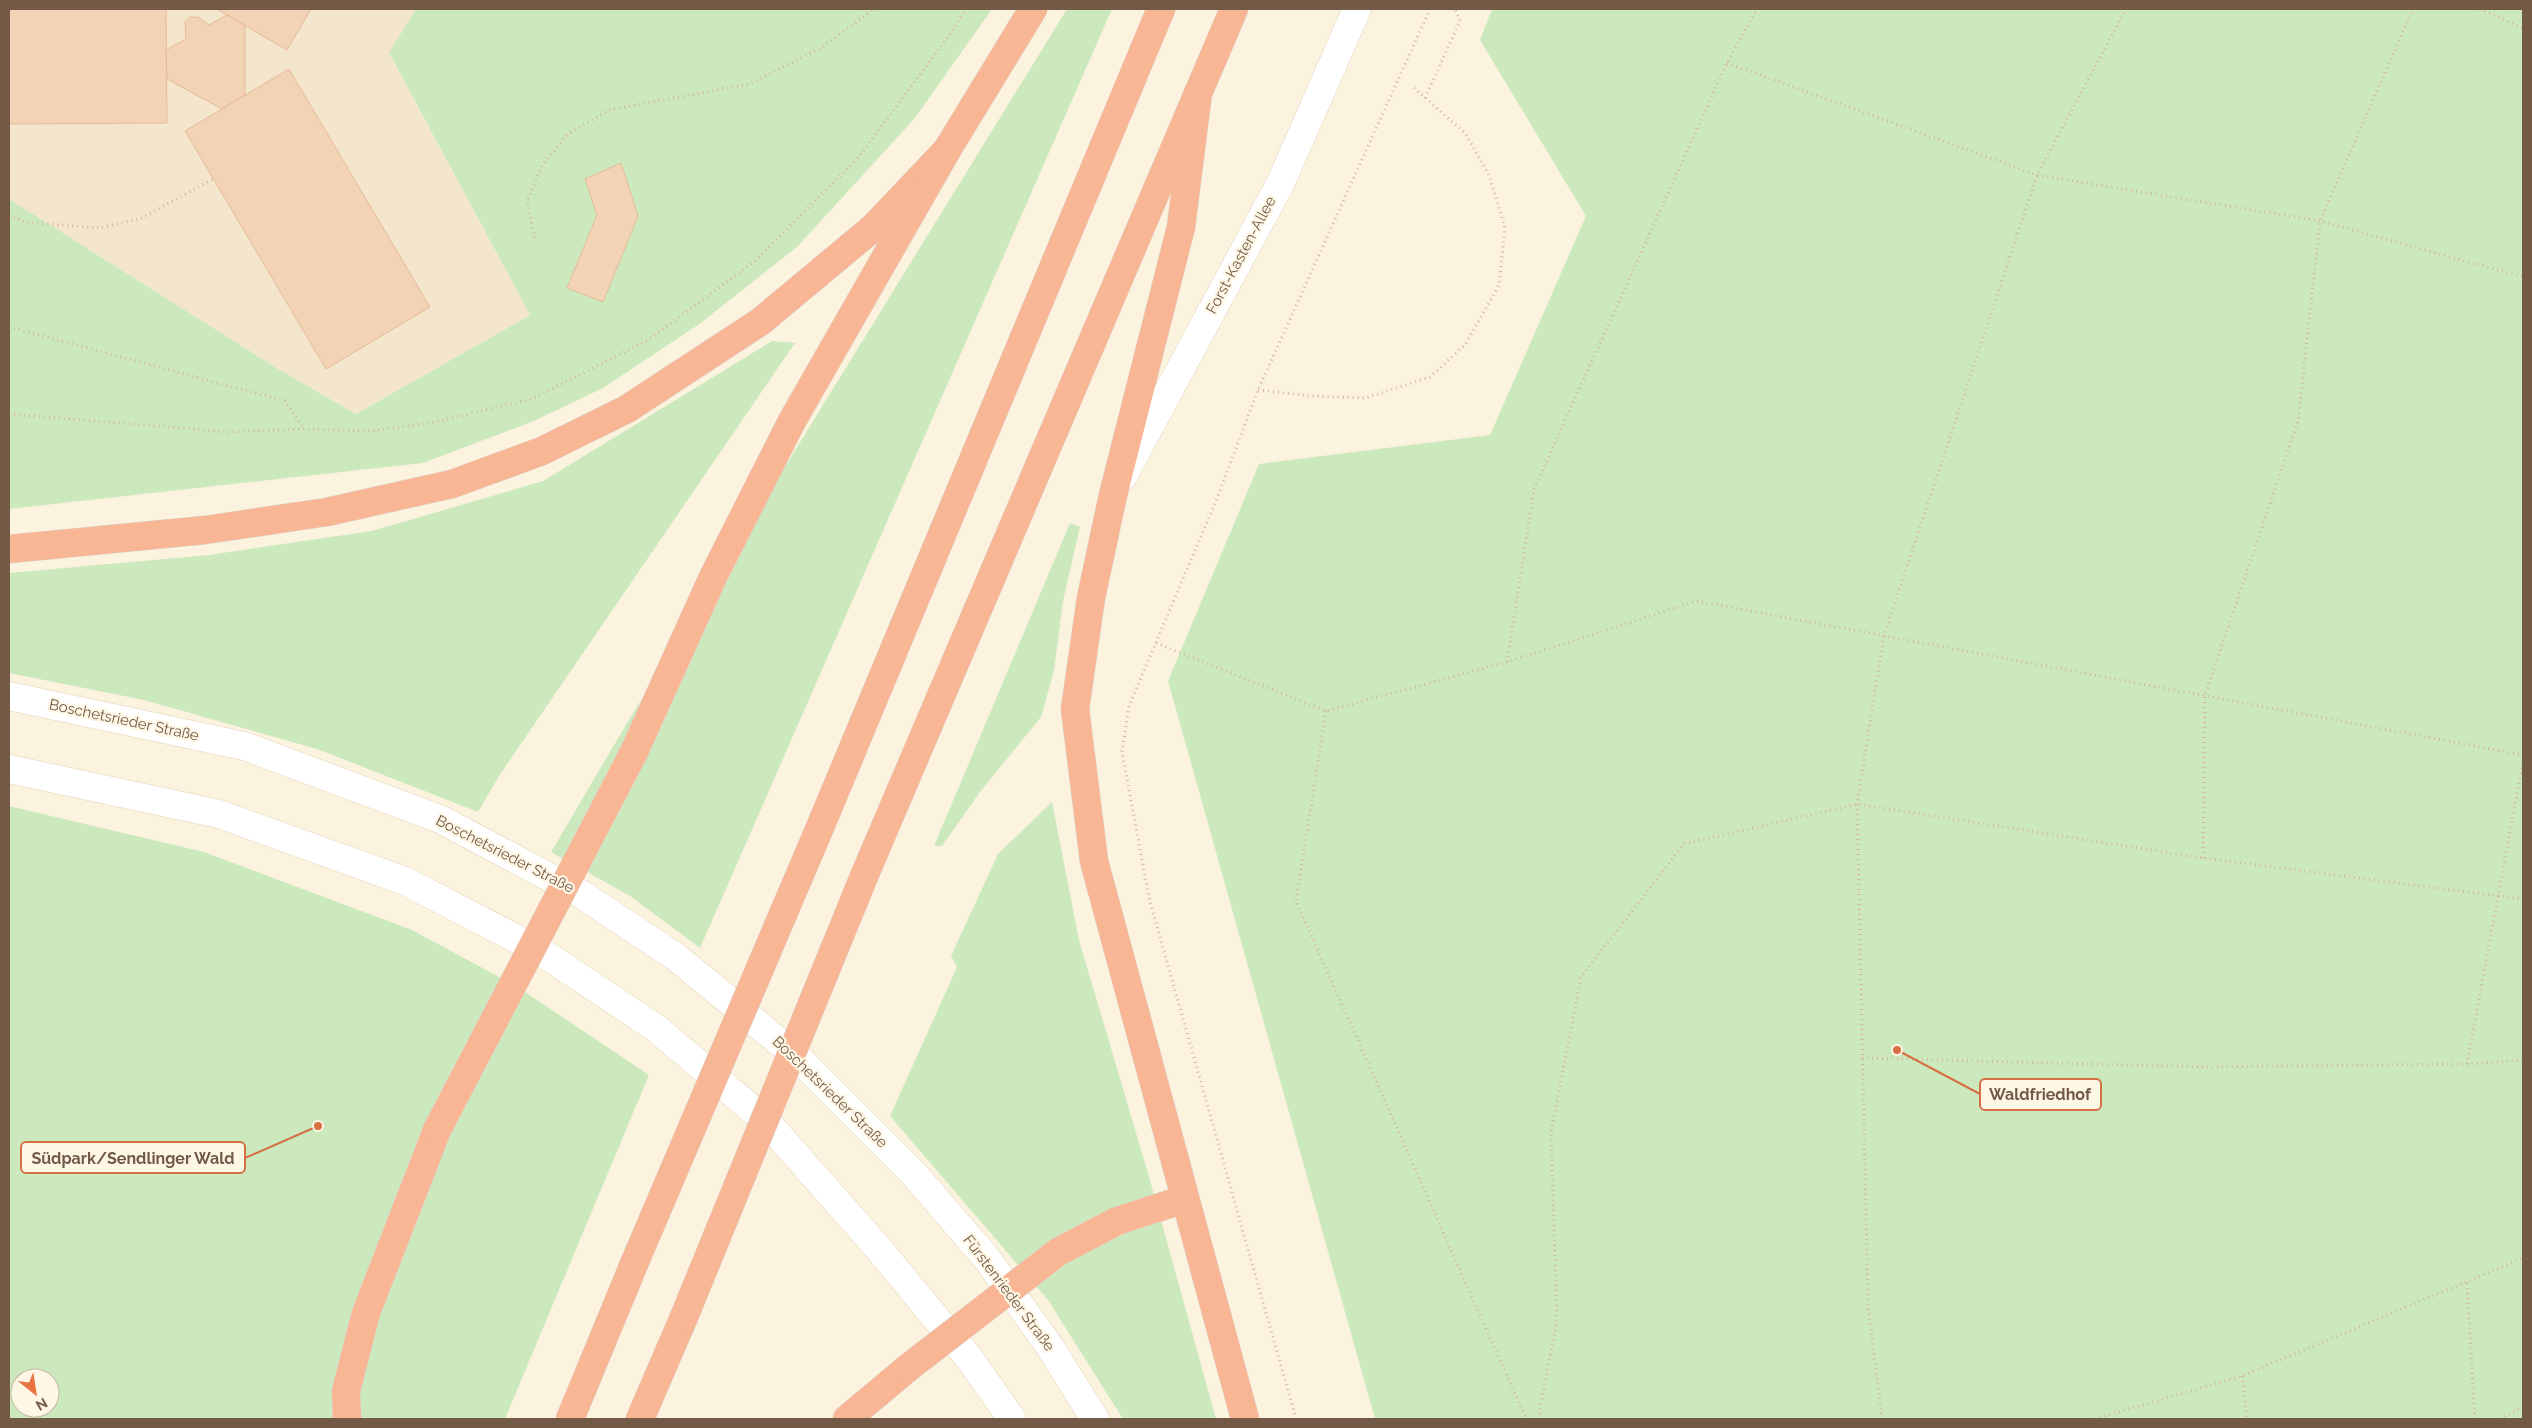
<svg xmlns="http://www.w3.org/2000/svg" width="2532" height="1428" viewBox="0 0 2532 1428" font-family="Raleway,sans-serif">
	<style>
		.residential { fill: #f4e5cd }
		.green { fill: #cce9be; fill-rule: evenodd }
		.building { fill: #f2d3b6; stroke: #e5bb97 }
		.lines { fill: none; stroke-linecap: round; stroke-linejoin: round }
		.minor-casing { stroke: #e0d0bb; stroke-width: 29 }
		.secondary-casing { stroke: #e5d1b9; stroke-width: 29 }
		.motorway-casing { stroke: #ddd7d3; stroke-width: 29 }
		.path { stroke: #d6b69a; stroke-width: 3; stroke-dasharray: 1 4; stroke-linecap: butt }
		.minor { stroke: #fff; stroke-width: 28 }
		.secondary { stroke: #fff; stroke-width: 28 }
		.motorway { stroke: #f8b694; stroke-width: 28 }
		.motorway-bridge-casing { stroke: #ddd7d3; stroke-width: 29; stroke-linecap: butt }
		.motorway-bridge { stroke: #f8b694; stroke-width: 28 }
		.labels { text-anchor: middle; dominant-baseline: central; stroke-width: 4.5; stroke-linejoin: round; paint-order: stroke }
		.street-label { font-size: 15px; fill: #725a47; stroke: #fff7e5 }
		.leader { fill: none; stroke: #d67043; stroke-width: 2 }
		.callout-dot { fill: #d67043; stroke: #fff7e5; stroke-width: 2 }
		.callout { fill: #fff7e5; stroke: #d67043; stroke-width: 2 }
		.callout-label { font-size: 16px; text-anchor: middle; font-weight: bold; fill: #725a47 }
	</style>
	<rect width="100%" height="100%" fill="#fcf3df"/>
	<path class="residential" d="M9,9H416L389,54L530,315L356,414L278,369L9,199Z"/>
	<g class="green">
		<path d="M416,9H992L915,118L797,247L698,325L603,388L534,421L423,463L9,509V199L278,369L356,414L530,315L389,53Z"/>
		<path d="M1067,9H1112L700,948L630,896L551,852L627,723Z"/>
		<path d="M1492,9H2523V1419H1375L1168,681L1259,464L1490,435L1586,216L1480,40Z"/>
		<path d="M772,341L795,343L499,776L478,812L317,749L144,700L9,673V573L209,555L372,531L543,481Z"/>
		<path d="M1070,523L1080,527L1063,601L1054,671L1041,717L980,792L942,846H934Z"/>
		<path d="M1052,802L1079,940L1148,1173L1216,1419H1123L1048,1300L890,1116L957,967L951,956L998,854Z"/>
		<path d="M9,806L204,852L412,930L516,986L649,1075L505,1419H9ZM20,1378H50V1408H20Z"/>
	</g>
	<g class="building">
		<path d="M9,9H166L167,123L9,124Z"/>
		<path d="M217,9H311L287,50Z"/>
		<path d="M227,15L245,25V95L222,109L167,79L166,50L186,39L185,22L190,17H198L209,25Z"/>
		<path d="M289,69L430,307L326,369L185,131Z"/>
		<path d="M621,163L638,216L603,302L567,288L597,215L585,179Z"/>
	</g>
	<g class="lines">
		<defs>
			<path id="minor" d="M1123,476L1280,184L1357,9"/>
			<g id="secondary">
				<path d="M9,696L244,746L440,819L581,894L676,957L795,1055L914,1174L988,1260L1050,1347L1095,1419"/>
				<path d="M9,769L219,814L405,881L540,951L657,1029L766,1121L878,1248L969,1358L1012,1419"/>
			</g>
			<g id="motorway">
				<path d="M1198,93L1181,227L1113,495L1091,598L1075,709L1094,861L1245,1419"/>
				<path d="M9,549L205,530L327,512L452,484L542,451L627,409L760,322L874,227L947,150"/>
				<path d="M634,752L713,577L792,421L947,150L1033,9"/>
				<path d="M821,825L1161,9"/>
				<path d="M865,874L1234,9"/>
				<path d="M1058,1252L1117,1221L1185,1199"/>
				<path d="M347,1419L346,1391L366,1313L437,1130"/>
				<path d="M570,1419L634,1264"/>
				<path d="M640,1419L684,1317"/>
				<path d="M847,1419L909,1367"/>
			</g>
		</defs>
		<use href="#minor" class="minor-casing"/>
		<use href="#secondary" class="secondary-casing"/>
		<use href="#motorway" class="motorway-casing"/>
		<g class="path">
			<path d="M2480,9L2523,28"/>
			<path d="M1727,63L2037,175L2320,221L2523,277"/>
			<path d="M1425,98L1460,21L1455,9"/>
			<path d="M9,215L24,222L99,228L140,219L213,179"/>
			<path d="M535,238L527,201L543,164L568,134L609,110L749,84L821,48L874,9"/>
			<path d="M9,327L285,401L304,429"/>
			<path d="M1258,390L1312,396L1366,398L1430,377L1465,345L1499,285L1505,228L1489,175L1465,133L1413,87"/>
			<path d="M9,414L229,432L304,429L370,431L430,423L532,399L648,340L755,261L858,158L948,37L966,9"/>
			<path d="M1156,643L1326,711L1507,662L1697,601L2523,755"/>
			<path d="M1507,662L1534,489L1727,63L1757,9"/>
			<path d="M1326,711L1296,901L1526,1419"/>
			<path d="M2203,858L2205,695L2298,421L2320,221L2413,9"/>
			<path d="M1862,1058L2203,1067L2467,1064L2523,1060"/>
			<path d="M2467,1064L2523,761"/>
			<path d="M2467,1283L2475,1419"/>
			<path d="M2242,1376L2247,1419"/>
			<path d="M1296,1419L1149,898L1122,751L1129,706L1216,501L1258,390L1430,9"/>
			<path d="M1538,1419L1557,1321L1551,1132L1581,977L1684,844L1857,804L2203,858L2523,899"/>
			<path d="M1882,1419L1868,1306L1857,804L1884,636L2037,175L2126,9"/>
			<path d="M2095,1419L2242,1376L2523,1258"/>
			<path d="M2500,1419L2523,1407"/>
		</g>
		<use href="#minor" class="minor"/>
		<use href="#secondary" class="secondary"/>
		<use href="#motorway" class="motorway"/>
		<defs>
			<g id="motorway-bridge">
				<path d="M437,1130L634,752"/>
				<path d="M634,1264L821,825"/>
				<path d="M684,1317L865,874"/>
				<path d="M909,1367L1058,1252"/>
			</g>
		</defs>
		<use href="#motorway-bridge" class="motorway-bridge-casing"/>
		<use href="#motorway-bridge" class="motorway-bridge"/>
	</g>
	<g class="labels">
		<g class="street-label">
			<text transform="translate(1241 255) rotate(-62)">Forst-Kasten-Allee</text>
			<text transform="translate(124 720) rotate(12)">Boschetsrieder Straße</text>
			<text transform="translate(505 854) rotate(27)">Boschetsrieder Straße</text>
			<text transform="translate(830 1092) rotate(44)">Boschetsrieder Straße</text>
			<text transform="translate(1009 1293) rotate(53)">Fürstenrieder Straße</text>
		</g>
	</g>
	<path class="leader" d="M1897 1050L1980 1094M318 1126L245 1158"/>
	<g class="callout-dot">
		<circle cx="1897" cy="1050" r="5"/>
		<circle cx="318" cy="1126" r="5"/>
	</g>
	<g class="callout">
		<rect x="1980" y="1079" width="121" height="31" rx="5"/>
		<rect x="21" y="1142" width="224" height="31" rx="5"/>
	</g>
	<g class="callout-label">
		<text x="2040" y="1100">Waldfriedhof</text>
		<text x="133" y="1164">Südpark/Sendlinger Wald</text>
	</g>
	<rect width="2532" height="1428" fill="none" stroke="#725a47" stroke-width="20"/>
	<g transform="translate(35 1393) rotate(150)"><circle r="24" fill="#fff7e5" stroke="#c7b8a6"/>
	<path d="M0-4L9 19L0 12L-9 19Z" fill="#e87442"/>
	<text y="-8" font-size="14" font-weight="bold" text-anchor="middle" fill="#725a47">N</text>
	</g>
</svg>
